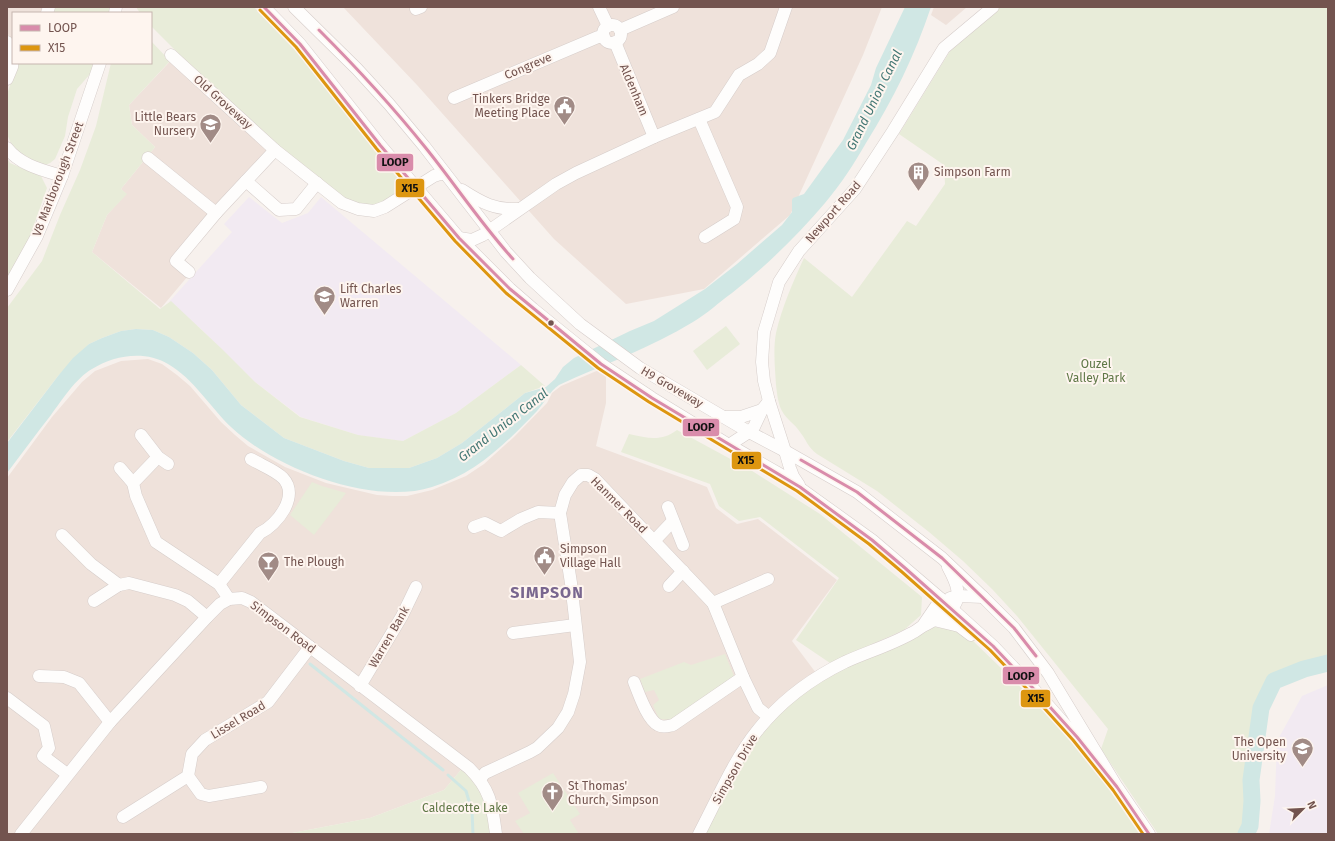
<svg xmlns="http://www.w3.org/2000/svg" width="1335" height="841" viewBox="0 0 1335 841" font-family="'Fira Sans',sans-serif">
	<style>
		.residential { fill: #efe2db }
		.education { fill: #f2eaf2 }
		.green { fill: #e8ecd9 }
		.water { fill: #d0e7e4 }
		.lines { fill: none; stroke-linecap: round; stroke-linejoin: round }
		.stream { stroke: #d0e7e4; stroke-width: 3 }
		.river { stroke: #d0e7e4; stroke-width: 17 }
		.minor-casing { stroke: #d6cdca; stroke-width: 13 }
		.minor { stroke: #fefdfc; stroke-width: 12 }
		.bus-1-casing { stroke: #fef5ef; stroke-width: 6 }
		.bus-2-casing { stroke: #fef5ef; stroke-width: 6 }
		.bus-1 { stroke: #d98cab; stroke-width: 3 }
		.bus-2 { stroke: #dd9610; stroke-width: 3 }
		.bus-dot { fill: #73544f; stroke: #fef5ef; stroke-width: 1.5 }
		.labels { text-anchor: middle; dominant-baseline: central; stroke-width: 4; stroke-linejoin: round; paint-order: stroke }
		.street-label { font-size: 12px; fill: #73544f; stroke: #fef5ef }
		.poi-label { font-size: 12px; fill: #73544f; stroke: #fef5ef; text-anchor: start }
		.park-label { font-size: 12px; fill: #607847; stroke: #fef5ef }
		.water-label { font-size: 13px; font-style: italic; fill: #437774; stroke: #fef5ef }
		.district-label { font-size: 16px; font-weight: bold; letter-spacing: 1px; fill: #79668f; stroke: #fef5ef }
		.line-badge { stroke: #fef5ef; stroke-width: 1.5 }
		.pale-badge-label { font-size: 11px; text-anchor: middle; font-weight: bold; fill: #111 }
	</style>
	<rect width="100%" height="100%" fill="#f7f1ed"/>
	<g class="residential">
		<path d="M7,7H44L42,13H13V40L7,33Z"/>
		<path d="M343,7H882L863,55L790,215L704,289L626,304L554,239L417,85Z"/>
		<path d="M934,7H967L946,25L931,15Z"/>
		<path d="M178,53L282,147L183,260L193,270L161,308L92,252L107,215L126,194L121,189L155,147L132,125L129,105Z"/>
		<path d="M148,359L162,364L177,375L190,386L221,422L235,435L248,446L285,467L326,483L377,495L392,496H407L432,490L466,476L484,464L514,437L547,403L552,393L561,386L606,367V403L596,446L707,487L716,508L737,524L758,519L837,580L792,641L819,677L699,834H496L465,765L444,790L370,818L287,834H7V478L52,417L82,382L95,371L121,361Z"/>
	</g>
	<g class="education">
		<path d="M249,197L282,223L308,213L321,197L521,365L456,413L403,441L358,435L301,417L255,382L201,329L169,302L232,232L224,224Z"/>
		<path d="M1328,685V834H1269L1275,796L1277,741L1302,696Z"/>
	</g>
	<g class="green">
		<path d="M56,7H111L109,13H53Z"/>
		<path d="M136,7H254L290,44L397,176C401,196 394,195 379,206L357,204L342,197L288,154L178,53L151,26V13H140Z"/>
		<path d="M1000,7H1328V663L1304,669L1274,681L1261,708L1251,780L1252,801L1250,826L1246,834H1158L1101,749L1108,729L1017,616L992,589L963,561L929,532L877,491L817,454C807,446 807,441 800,432C795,424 787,420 782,411C778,404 777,393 776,385C775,368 773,349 776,333C782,307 793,282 804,258L852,297L907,221L916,226L945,184L944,165L899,134L950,51Z"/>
		<path d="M151,41L170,61L129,105L132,125L155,147L121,189L127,194L107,215L92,252L160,309L171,301L223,350L255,382L300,417L358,435L403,441L456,413L521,365L545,386L525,393L462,443L437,458L409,468H369L344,461L284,438L241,405L212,370L193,353L169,337L153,330L136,329L121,331L102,338L89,344L58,376L7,442V308L42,261L60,215L80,170L96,126L111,63H151Z"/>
		<path d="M19,63H94L90,74L77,89L68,117L65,136L55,159L50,163L43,166L15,153L7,134V95L15,69Z"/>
		<path d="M7,158L10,163L41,176L47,188L28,242L7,278Z"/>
		<path d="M726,326L740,344L707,370L693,351Z"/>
		<path d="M677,430L749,469L820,514L922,597L921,615L904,630L830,663L796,640L839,578L760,517L739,521L719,506L710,484L621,452L629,434C648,438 661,442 677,430Z"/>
		<path d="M312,482L322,486L346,493L314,535L290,515Z"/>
		<path d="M923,625L954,630L971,639L1072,737L1112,789L1145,834H699L743,752L792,696Z"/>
		<path d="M725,654L734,676L673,720L659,719L653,705L659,700L654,690L645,692L640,679L684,662L691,665Z"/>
		<path d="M465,765L480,779L496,834H287L370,818L444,790Z"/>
		<path d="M553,773L580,814L570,820L579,834H524L515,821L530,813L518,793Z"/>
	</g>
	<path class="water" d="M905,7H931C915,55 893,100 866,143C854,164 841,184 825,203C797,236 766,266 732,293C719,302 707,314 693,322C651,348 604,364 559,385C549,392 545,402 537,411C506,443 476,474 432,487C373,506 275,469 231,427C210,407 194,379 168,364C145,350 114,355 92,369C76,378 62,400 51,415C36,434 22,453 7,473V443L58,376L73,358L89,344L102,338L121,331L136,329L153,330L169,337L193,353L212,370L241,405L284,438L344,461L369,468H409L437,458L462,443L525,393L546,387L555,379L563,367L574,358L630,331L654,321L705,289L737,264L782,225L792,212V200L793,198L804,194L843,140L871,85L876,68Z"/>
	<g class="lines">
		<g class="stream">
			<path d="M310,664L443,770"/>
			<path d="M448,775L466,791L472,811L473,834"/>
		</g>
		<path class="river" d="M1246,834L1250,826L1252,801L1251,780L1261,708L1274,681L1304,669L1328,663"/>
		<defs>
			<g id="minor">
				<path d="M264,7L300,44L380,145L459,238L510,289L533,309L601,364L652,398L729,445L783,476L872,540L941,599L993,646L1031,686L1085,747"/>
				<path d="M294,7L357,69L389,104L424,146L506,252L530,278L580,324L640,368L749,432L785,451L857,492L942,558L983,597L1014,628L1048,673L1117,787L1149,834"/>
				<path d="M599,7L608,26"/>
				<path d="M416,9L421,7"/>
				<path d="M47,13L49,7"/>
				<path d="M115,13L116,7"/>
				<circle cx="612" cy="34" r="9"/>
				<path d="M620,30L673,7"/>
				<path d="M7,42L13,54"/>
				<path d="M615,42L654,137"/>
				<path d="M171,55L275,150L342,203L358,209L374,211L385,207L434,176L440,174H445"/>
				<path d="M7,79L12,67L13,58"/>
				<path d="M454,98L598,37H604"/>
				<path d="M699,119L737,207L734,219L705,237"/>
				<path d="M7,148C20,165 42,170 62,176"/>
				<path d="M148,158L216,213"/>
				<path d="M246,181L279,210L296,209L317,183"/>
				<path d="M462,190C482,203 495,210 519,209"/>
				<path d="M459,238L472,240L483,235L556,184L576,173L654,137L715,112L739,75L758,64L770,53L786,7"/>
				<path d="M189,272L176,261L216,213L275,150"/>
				<path d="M7,290L37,236L62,176L100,63"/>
				<path d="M724,417H741L762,410"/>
				<path d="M141,435L158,457L168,464"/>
				<path d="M729,445L749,432L754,427L762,410L769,401"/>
				<path d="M158,457L133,483L136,496L156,542L219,584L229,599"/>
				<path d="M120,468L133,483"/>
				<path d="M799,485L793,476L790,468L785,451L769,401L764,381L762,362L764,332L779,282L799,251L855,189L893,131L944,48L993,7"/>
				<path d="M668,507L683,545"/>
				<path d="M474,527L485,523L501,531L521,519L538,512L560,513"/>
				<path d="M62,535L91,564L119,585L129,583L175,595L188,601L207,617"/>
				<path d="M654,541L673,521"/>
				<path d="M219,584L260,533C277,525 300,496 283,478C275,470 261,465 251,459"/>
				<path d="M669,586L683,571"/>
				<path d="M950,598L958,596L983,597"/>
				<path d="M94,601L119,585"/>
				<path d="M713,603L768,579"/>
				<path d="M934,620L959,626L971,635"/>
				<path d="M924,624L941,599"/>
				<path d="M513,633L575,625"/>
				<path d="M39,676L64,677L79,683L110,722"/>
				<path d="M634,682C639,694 647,719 658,725C663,728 668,726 673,725L743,677"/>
				<path d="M360,686L402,616L416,587"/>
				<path d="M7,698L44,726L49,748L43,756L67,774"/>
				<path d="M188,776L201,794L209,796L261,787"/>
				<path d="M480,779L485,773L530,752L537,748L558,728L568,712L574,694L580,662L571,583L560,513L565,495L573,482L581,475H588L595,479L713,603L743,677L758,708L769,717"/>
				<path d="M123,817L188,776L192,754L205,740L268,702L310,647"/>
				<path d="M21,834L110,722L207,617L220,604L229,599L242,598L251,602L469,768C491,790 492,805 496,834"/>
				<path d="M699,834C717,800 733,761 757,731C780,702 812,678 845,662C867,652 891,645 912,633C917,631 920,627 925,625C934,620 944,615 951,609C964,597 955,580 948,567"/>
			</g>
		</defs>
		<use href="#minor" class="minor-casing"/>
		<use href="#minor" class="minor"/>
		<defs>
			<g id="bus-1">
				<path d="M264,7L300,44L380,145L459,238L510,289L601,364L652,398L800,487L872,540L905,568L993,646L1031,686L1077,737L1117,787L1149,834"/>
				<path d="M319,30C356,67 392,106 425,147C455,184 481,224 513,259"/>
				<path d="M801,460L857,492L942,558L1014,628L1036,656"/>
			</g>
			<path id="bus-2" d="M260,10L296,47L376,148L455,241L506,293L598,368L649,402L797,491L869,544L902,572L990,650L1027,689L1073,740L1113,790L1143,834"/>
		</defs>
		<use href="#bus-1" class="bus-1-casing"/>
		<use href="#bus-2" class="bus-2-casing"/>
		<use href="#bus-1" class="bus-1"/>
		<use href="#bus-2" class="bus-2"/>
	</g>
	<defs>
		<symbol id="civic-pin" viewBox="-11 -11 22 30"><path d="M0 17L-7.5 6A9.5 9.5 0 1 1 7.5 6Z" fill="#a18b86" stroke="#fef5ef"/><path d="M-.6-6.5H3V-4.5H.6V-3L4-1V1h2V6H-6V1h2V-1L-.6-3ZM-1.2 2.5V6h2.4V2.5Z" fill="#fff"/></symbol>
		<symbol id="school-pin" viewBox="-11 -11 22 30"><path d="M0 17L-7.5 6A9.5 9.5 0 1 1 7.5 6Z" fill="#a18b86" stroke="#fef5ef"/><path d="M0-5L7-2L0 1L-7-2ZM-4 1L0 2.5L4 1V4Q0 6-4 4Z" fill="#fff"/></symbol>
		<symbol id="building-pin" viewBox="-11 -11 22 30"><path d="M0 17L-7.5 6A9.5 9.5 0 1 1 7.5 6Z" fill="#a18b86" stroke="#fef5ef"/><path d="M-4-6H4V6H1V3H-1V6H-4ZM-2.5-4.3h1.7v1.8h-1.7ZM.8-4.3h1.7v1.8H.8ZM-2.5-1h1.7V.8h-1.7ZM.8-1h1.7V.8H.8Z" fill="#fff"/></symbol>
		<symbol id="bar-pin" viewBox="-11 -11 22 30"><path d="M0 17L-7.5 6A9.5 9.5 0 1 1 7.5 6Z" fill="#a18b86" stroke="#fef5ef"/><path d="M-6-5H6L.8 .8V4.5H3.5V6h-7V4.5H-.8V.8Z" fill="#fff"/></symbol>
		<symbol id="university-pin" viewBox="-11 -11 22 30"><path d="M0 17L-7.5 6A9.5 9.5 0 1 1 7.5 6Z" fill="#a18b86" stroke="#fef5ef"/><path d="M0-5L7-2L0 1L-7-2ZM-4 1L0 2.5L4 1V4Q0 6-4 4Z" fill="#fff"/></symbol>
		<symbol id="church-pin" viewBox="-11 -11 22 30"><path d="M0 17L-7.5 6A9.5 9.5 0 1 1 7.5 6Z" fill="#a18b86" stroke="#fef5ef"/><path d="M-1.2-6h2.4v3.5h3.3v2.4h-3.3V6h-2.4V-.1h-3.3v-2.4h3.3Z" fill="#fff"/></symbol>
	</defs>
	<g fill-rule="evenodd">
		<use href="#civic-pin" x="552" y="94" width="25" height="34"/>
		<use href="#school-pin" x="198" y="112" width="25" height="34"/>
		<use href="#building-pin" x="906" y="160" width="25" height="34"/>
		<use href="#school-pin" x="312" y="284" width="25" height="34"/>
		<use href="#civic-pin" x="532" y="544" width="25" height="34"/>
		<use href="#bar-pin" x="256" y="550" width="25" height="34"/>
		<use href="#university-pin" x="1290" y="736" width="25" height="34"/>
		<use href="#church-pin" x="540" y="780" width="25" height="34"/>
	</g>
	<circle class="bus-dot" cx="551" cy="323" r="3.5"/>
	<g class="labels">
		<g class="street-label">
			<text transform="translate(528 66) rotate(-23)">Congreve</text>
			<text transform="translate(634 90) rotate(67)">Aldenham</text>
			<text transform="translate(223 102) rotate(42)">Old Groveway</text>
			<text transform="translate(58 179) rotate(-69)">V8 Marlborough Street</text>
			<text transform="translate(833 212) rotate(-49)">Newport Road</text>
			<text transform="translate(672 387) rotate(30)">H9 Groveway</text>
			<text transform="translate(619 505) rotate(45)">Hanmer Road</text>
			<text transform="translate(283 627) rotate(37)">Simpson Road</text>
			<text transform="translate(389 637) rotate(-60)">Warren Bank</text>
			<text transform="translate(238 720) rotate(-31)">Lissel Road</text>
			<text transform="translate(735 769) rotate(-60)">Simpson Drive</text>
		</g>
		<g class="poi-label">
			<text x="550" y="99" text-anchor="end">Tinkers Bridge<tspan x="550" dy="14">Meeting Place</tspan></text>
			<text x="196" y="117" text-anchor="end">Little Bears<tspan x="196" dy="14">Nursery</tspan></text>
			<text x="934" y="172">Simpson Farm</text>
			<text x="340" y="289">Lift Charles<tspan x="340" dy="14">Warren</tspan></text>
			<text x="560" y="549">Simpson<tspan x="560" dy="14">Village Hall</tspan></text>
			<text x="284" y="562">The Plough</text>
			<text x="1286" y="742" text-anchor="end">The Open<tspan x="1286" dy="14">University</tspan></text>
			<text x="568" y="786">St Thomas'<tspan x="568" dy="14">Church, Simpson</tspan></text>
		</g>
		<g class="park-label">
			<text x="1096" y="364">Ouzel<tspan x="1096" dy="14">Valley Park</tspan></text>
			<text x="465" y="808">Caldecotte Lake</text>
		</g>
		<g class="water-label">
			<text transform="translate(874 100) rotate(-64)">Grand Union Canal</text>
			<text transform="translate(503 425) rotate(-38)">Grand Union Canal</text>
		</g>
		<g class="district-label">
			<text x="547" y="592">SIMPSON</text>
		</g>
	</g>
	<g class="line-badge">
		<rect x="376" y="153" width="38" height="19" rx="4" fill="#d98cab"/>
		<rect x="395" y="178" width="30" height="20" rx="4" fill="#dd9610"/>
		<rect x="682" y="418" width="38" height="19" rx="4" fill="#d98cab"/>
		<rect x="731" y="451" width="31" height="19" rx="4" fill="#dd9610"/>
		<rect x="1002" y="666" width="38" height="19" rx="4" fill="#d98cab"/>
		<rect x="1020" y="689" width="31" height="19" rx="4" fill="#dd9610"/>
	</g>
	<g class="pale-badge-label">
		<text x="395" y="166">LOOP</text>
		<text x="410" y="192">X15</text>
		<text x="701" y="431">LOOP</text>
		<text x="746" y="464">X15</text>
		<text x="1021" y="680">LOOP</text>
		<text x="1036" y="702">X15</text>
	</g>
	<rect width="1335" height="841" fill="none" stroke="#73544f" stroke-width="16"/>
	<rect x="12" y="12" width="140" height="52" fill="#fef5ef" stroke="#c6b5af"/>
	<rect x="20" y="25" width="20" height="6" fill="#d98cab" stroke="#c6b5af"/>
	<text x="48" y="32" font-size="12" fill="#73544f">LOOP</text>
	<rect x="20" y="45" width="20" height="6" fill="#dd9610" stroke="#c6b5af"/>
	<text x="48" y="52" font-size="12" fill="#73544f">X15</text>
	<g transform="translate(1303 809) rotate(66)" stroke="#fef5ef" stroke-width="3" paint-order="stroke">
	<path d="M0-3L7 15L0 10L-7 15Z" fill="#73544f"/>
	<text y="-6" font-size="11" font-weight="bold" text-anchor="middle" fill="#73544f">N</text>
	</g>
</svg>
